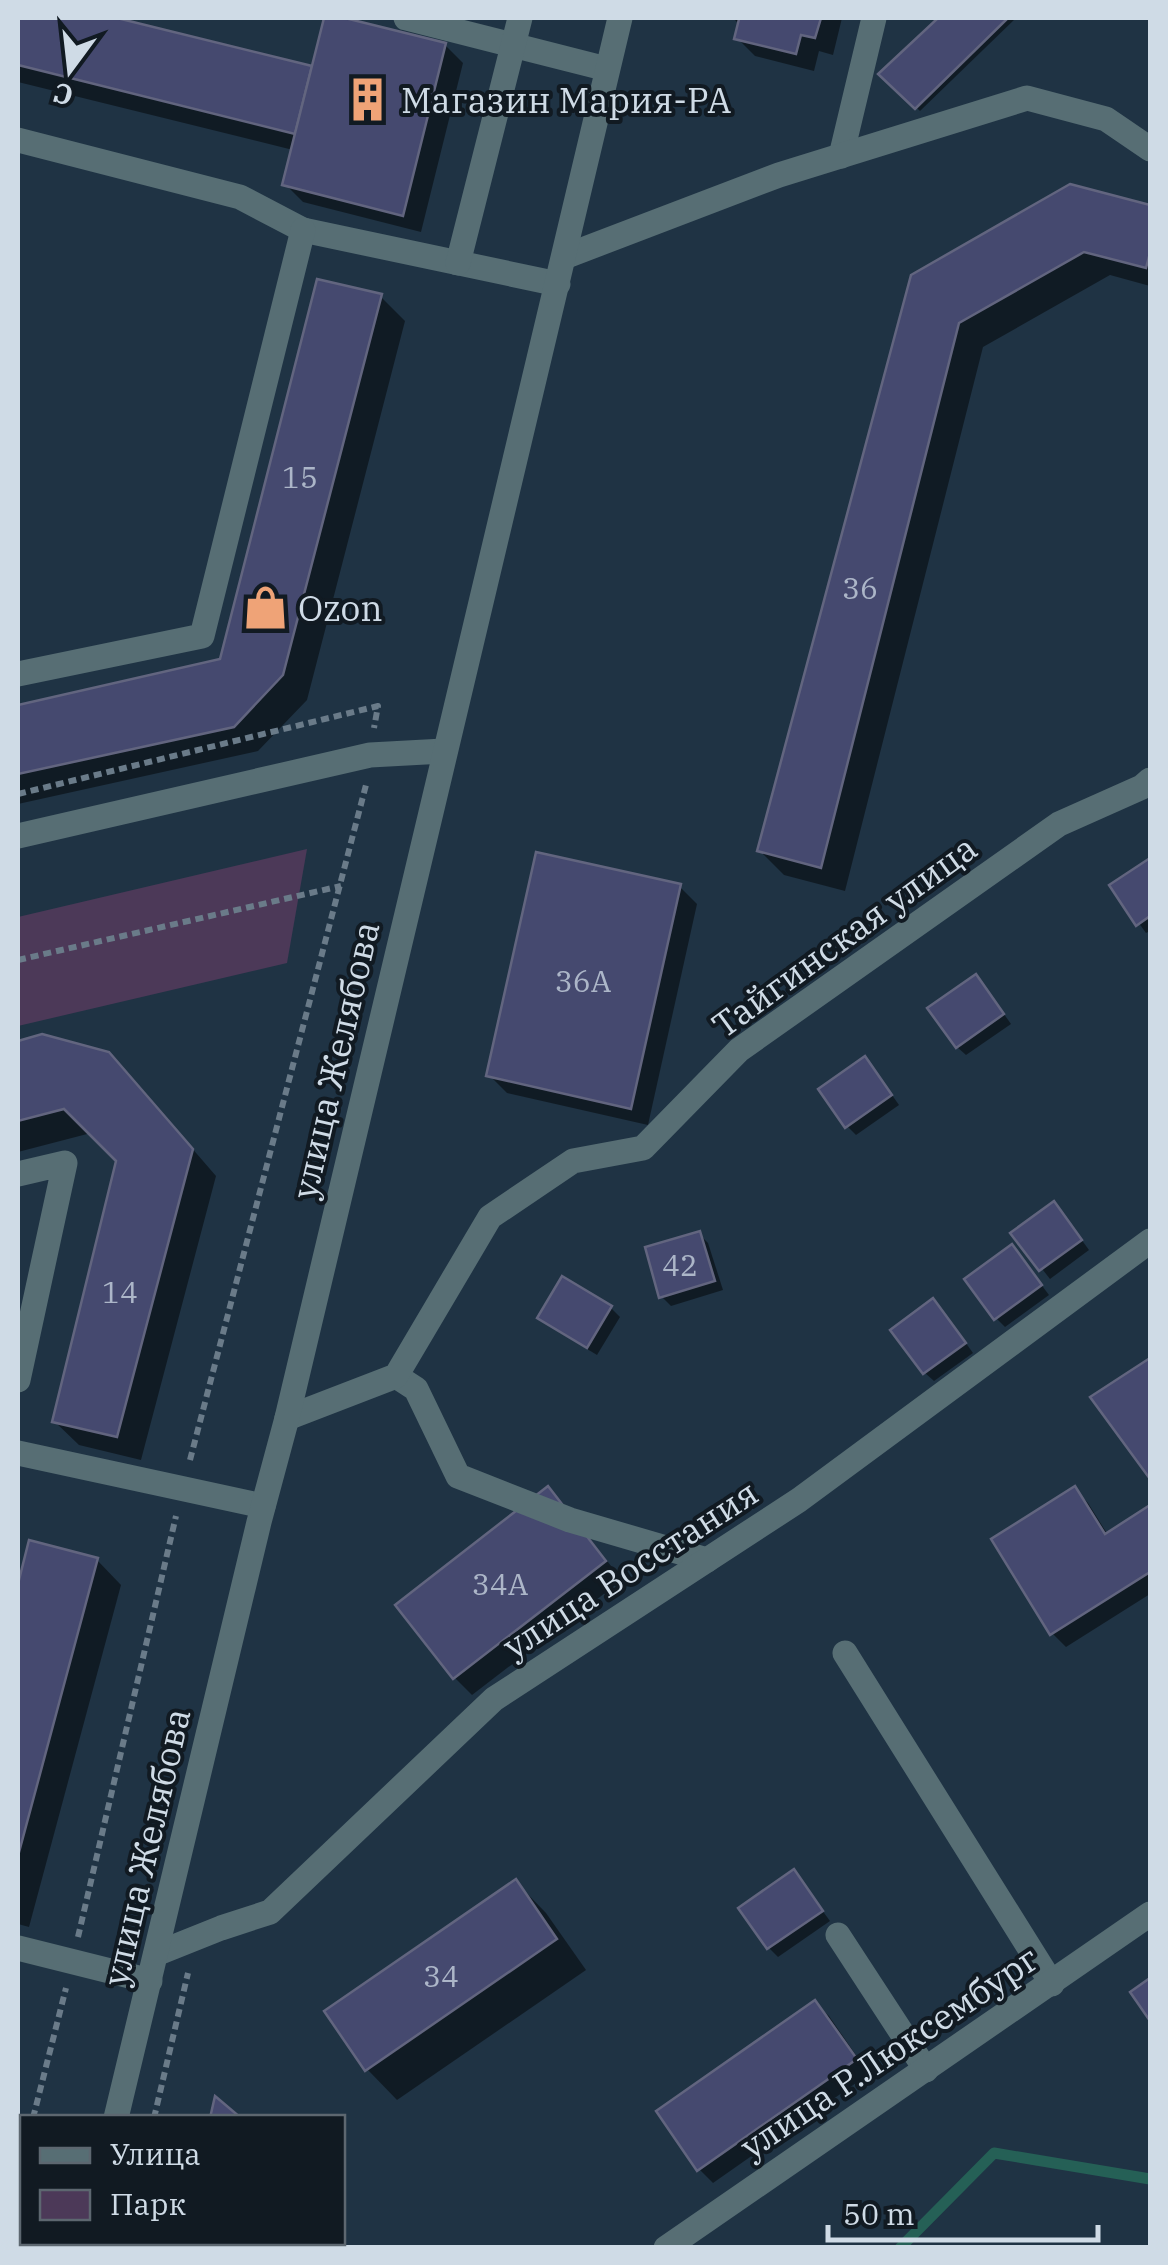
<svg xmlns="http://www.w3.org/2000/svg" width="1168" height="2265" viewBox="0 0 1168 2265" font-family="'IBM Plex Serif',serif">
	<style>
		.green { fill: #4c3958 }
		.shadow { fill: #0007 }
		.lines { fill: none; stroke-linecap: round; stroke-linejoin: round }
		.stream { stroke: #256056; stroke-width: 11 }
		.building { fill: #45496f; stroke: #62657f; stroke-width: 2.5 }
		.path { stroke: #6a7b89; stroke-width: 6; stroke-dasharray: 8 5; stroke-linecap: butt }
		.minor { stroke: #576e74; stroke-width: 25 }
		.labels { text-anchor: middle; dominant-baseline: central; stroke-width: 8; stroke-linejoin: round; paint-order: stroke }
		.number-label { font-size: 30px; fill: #acb6c8 }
		.poi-label { font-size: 35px; fill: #cfdbe6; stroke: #111a22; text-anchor: start }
		.street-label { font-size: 35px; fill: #cfdbe6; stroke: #111a22 }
	</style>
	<rect width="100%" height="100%" fill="#1f3344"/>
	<path class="green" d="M307,849L287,963L18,1026V917Z"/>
	<g class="shadow">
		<path d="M18,18H106L314,69L327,18L445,45L463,63L421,232L303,202L285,184L293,150L18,82Z"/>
		<path d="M733,18H842L833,55L819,51L814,71L755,56L737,38L740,25Z"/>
		<path d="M941,18H1016L920,111L881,74Z"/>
		<path d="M1071,186L1150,208V286L1110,275L983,347L845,891L784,875L759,850L913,277Z"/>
		<path d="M380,296L405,321L307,700L258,751L18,804V708L222,661Z"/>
		<path d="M1150,861V931L1146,933L1112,886Z"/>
		<path d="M679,886L697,904L648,1125L507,1093L489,1075Z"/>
		<path d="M984,986L1011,1024L966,1055L957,1047Z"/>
		<path d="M42,1037L133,1080L216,1176L141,1460L79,1445L54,1421L119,1160L91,1133L18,1152V1044Z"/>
		<path d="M873,1068L899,1105L856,1135L847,1126Z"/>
		<path d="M1062,1213L1089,1250L1050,1279L1014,1233Z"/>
		<path d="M699,1234L708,1243L723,1290L671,1306L662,1297Z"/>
		<path d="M1020,1256L1049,1295L1005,1327L996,1318Z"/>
		<path d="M611,1308L620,1317L597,1355L549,1326L540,1318Z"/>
		<path d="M942,1310L973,1353L934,1381L925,1373Z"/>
		<path d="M1150,1361V1474L1094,1398Z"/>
		<path d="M1075,1489L1088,1503L1108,1535L1150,1508V1594L1066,1647L1052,1633Z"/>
		<path d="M548,1490L566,1508L622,1580L472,1695L455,1678Z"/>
		<path d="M31,1543L97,1560L121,1585L29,1927L18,1924V1593Z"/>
		<path d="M794,1872L830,1921L778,1957L769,1948Z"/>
		<path d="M516,1882L546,1913L586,1970L397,2100L367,2069Z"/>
		<path d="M815,2003L829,2016L869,2074L713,2183L699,2169Z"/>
	</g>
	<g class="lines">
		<path class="stream" d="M900,2248L994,2153L1150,2179"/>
	</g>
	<g class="building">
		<path d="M18,18H117L312,66L295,134L18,65Z"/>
		<path d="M324,18H345L446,43L403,216L282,185Z"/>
		<path d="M734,18H821L815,38L801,35L796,54L734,39L739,19Z"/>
		<path d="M938,18H1008L915,109L878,74Z"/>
		<path d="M1070,184L1150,205V253L1146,268L1084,252L959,323L821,868L757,851L911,275Z"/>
		<path d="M317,279L382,294L283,675L234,727L18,774V705L220,659Z"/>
		<path d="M536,852L681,884L631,1109L486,1076Z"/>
		<path d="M1150,858V916L1136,926L1109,885Z"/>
		<path d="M976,974L1004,1014L956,1048L927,1008Z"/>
		<path d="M42,1034L109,1052L193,1149L117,1437L52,1422L116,1161L64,1109L18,1121V1041Z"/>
		<path d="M865,1056L892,1095L845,1128L818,1089Z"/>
		<path d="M1054,1201L1082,1240L1039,1271L1010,1233Z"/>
		<path d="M700,1231L715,1281L659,1298L645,1247Z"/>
		<path d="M1012,1244L1042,1285L994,1320L964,1279Z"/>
		<path d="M562,1276L612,1306L587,1348L537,1318Z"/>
		<path d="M933,1298L966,1343L923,1374L890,1330Z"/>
		<path d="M1150,1358V1479L1090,1397Z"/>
		<path d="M548,1486L606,1561L453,1679L395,1605Z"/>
		<path d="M1075,1486L1105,1534L1150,1505V1572L1050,1635L991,1539Z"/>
		<path d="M29,1540L98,1558L18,1856V1584Z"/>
		<path d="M794,1869L823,1911L767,1949L738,1908Z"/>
		<path d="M516,1879L557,1939L365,2071L324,2011Z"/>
		<path d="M1150,1978V2021L1130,1992Z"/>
		<path d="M815,2000L857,2059L697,2171L656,2111Z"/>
		<path d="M215,2096L241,2118H210Z"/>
	</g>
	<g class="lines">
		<g class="path">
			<path d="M18,794L378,706L374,728"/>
			<path d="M18,960L341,886"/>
			<path d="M190,1460L366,785"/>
			<path d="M78,1937L176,1516"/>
			<path d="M33,2118L66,1988"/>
			<path d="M154,2118L188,1973"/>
			<path d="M18,2181L22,2161"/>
			<path d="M121,2248L123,2242"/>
		</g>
		<g class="minor">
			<path d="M406,18L607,69"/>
			<path d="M18,140L240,197L303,230L558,284"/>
			<path d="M841,156L874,18"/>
			<path d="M564,257L779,175L1027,98L1106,119L1150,149"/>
			<path d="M458,263L520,18"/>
			<path d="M18,674L202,636L303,230"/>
			<path d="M18,836L370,755L444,751"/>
			<path d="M18,1174L65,1163L18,1380"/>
			<path d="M396,1376L416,1389L458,1476L570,1520L707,1560"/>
			<path d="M287,1418L396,1376L490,1217L573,1161L643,1148L739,1050L1059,824L1142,787L1150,780"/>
			<path d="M18,1453L263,1506"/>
			<path d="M845,1653L1052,1984"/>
			<path d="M838,1935L926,2070"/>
			<path d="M18,1948L150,1981"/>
			<path d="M156,1954L221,1928L270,1912L494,1699L799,1500L1150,1241"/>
			<path d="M116,2118L259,1522L287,1418L620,18"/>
			<path d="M82,2248L84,2242"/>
			<path d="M666,2248L1150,1914"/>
		</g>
	</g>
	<defs>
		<symbol id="building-bare" viewBox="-9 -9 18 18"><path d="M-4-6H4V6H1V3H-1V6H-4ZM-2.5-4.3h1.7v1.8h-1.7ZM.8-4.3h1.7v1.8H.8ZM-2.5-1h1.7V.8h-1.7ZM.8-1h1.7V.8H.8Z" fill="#efa377" stroke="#111a22" stroke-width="2.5" paint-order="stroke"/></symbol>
		<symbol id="shop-bare" viewBox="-9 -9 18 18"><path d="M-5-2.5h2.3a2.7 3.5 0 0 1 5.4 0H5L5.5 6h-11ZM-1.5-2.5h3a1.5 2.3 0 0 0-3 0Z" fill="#efa377" stroke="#111a22" stroke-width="2.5" paint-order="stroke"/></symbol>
	</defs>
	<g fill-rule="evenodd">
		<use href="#building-bare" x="336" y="68" width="63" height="63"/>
		<use href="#shop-bare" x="234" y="576" width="63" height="63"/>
	</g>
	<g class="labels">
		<g class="number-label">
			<text x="300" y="476">15</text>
			<text x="860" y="587">36</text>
			<text x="583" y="980">36А</text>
			<text x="680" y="1264">42</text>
			<text x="120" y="1291">14</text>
			<text x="500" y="1583">34А</text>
			<text x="441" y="1975">34</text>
		</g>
		<g class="poi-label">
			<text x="401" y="100">Магазин Мария-РА</text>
			<text x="298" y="608">Ozon</text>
		</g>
		<g class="street-label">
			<text transform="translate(844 936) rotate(-36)">Тайгинская улица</text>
			<text transform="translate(335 1060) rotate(-77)">улица Желябова</text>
			<text transform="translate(630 1569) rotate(-33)">улица Восстания</text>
			<text transform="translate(146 1847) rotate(-77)">улица Желябова</text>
			<text transform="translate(889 2052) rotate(-34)">улица Р.Люксембург</text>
		</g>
	</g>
	<rect width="1168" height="2265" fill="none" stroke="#cfdbe6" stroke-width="40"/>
	<rect x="20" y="2115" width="325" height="130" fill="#111a22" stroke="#5d6770" stroke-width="2.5"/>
	<rect x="40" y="2148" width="50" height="15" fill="#576e74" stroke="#5d6770" stroke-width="2.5"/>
	<text x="110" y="2165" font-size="30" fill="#cfdbe6">Улица</text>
	<rect x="40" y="2190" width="50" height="30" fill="#4c3958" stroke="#5d6770" stroke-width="2.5"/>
	<text x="110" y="2215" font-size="30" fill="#cfdbe6">Парк</text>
	<g transform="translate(70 70) rotate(195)" stroke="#111a22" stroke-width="8" paint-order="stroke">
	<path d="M0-8L18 38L0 25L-18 38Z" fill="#cfdbe6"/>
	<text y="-15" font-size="28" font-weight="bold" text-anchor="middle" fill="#cfdbe6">С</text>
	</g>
	<path d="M828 2225v15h270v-15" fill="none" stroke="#cfdbe6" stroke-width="5"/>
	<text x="843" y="2225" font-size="30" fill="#cfdbe6" stroke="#111a22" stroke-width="8" paint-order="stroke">50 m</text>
</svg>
